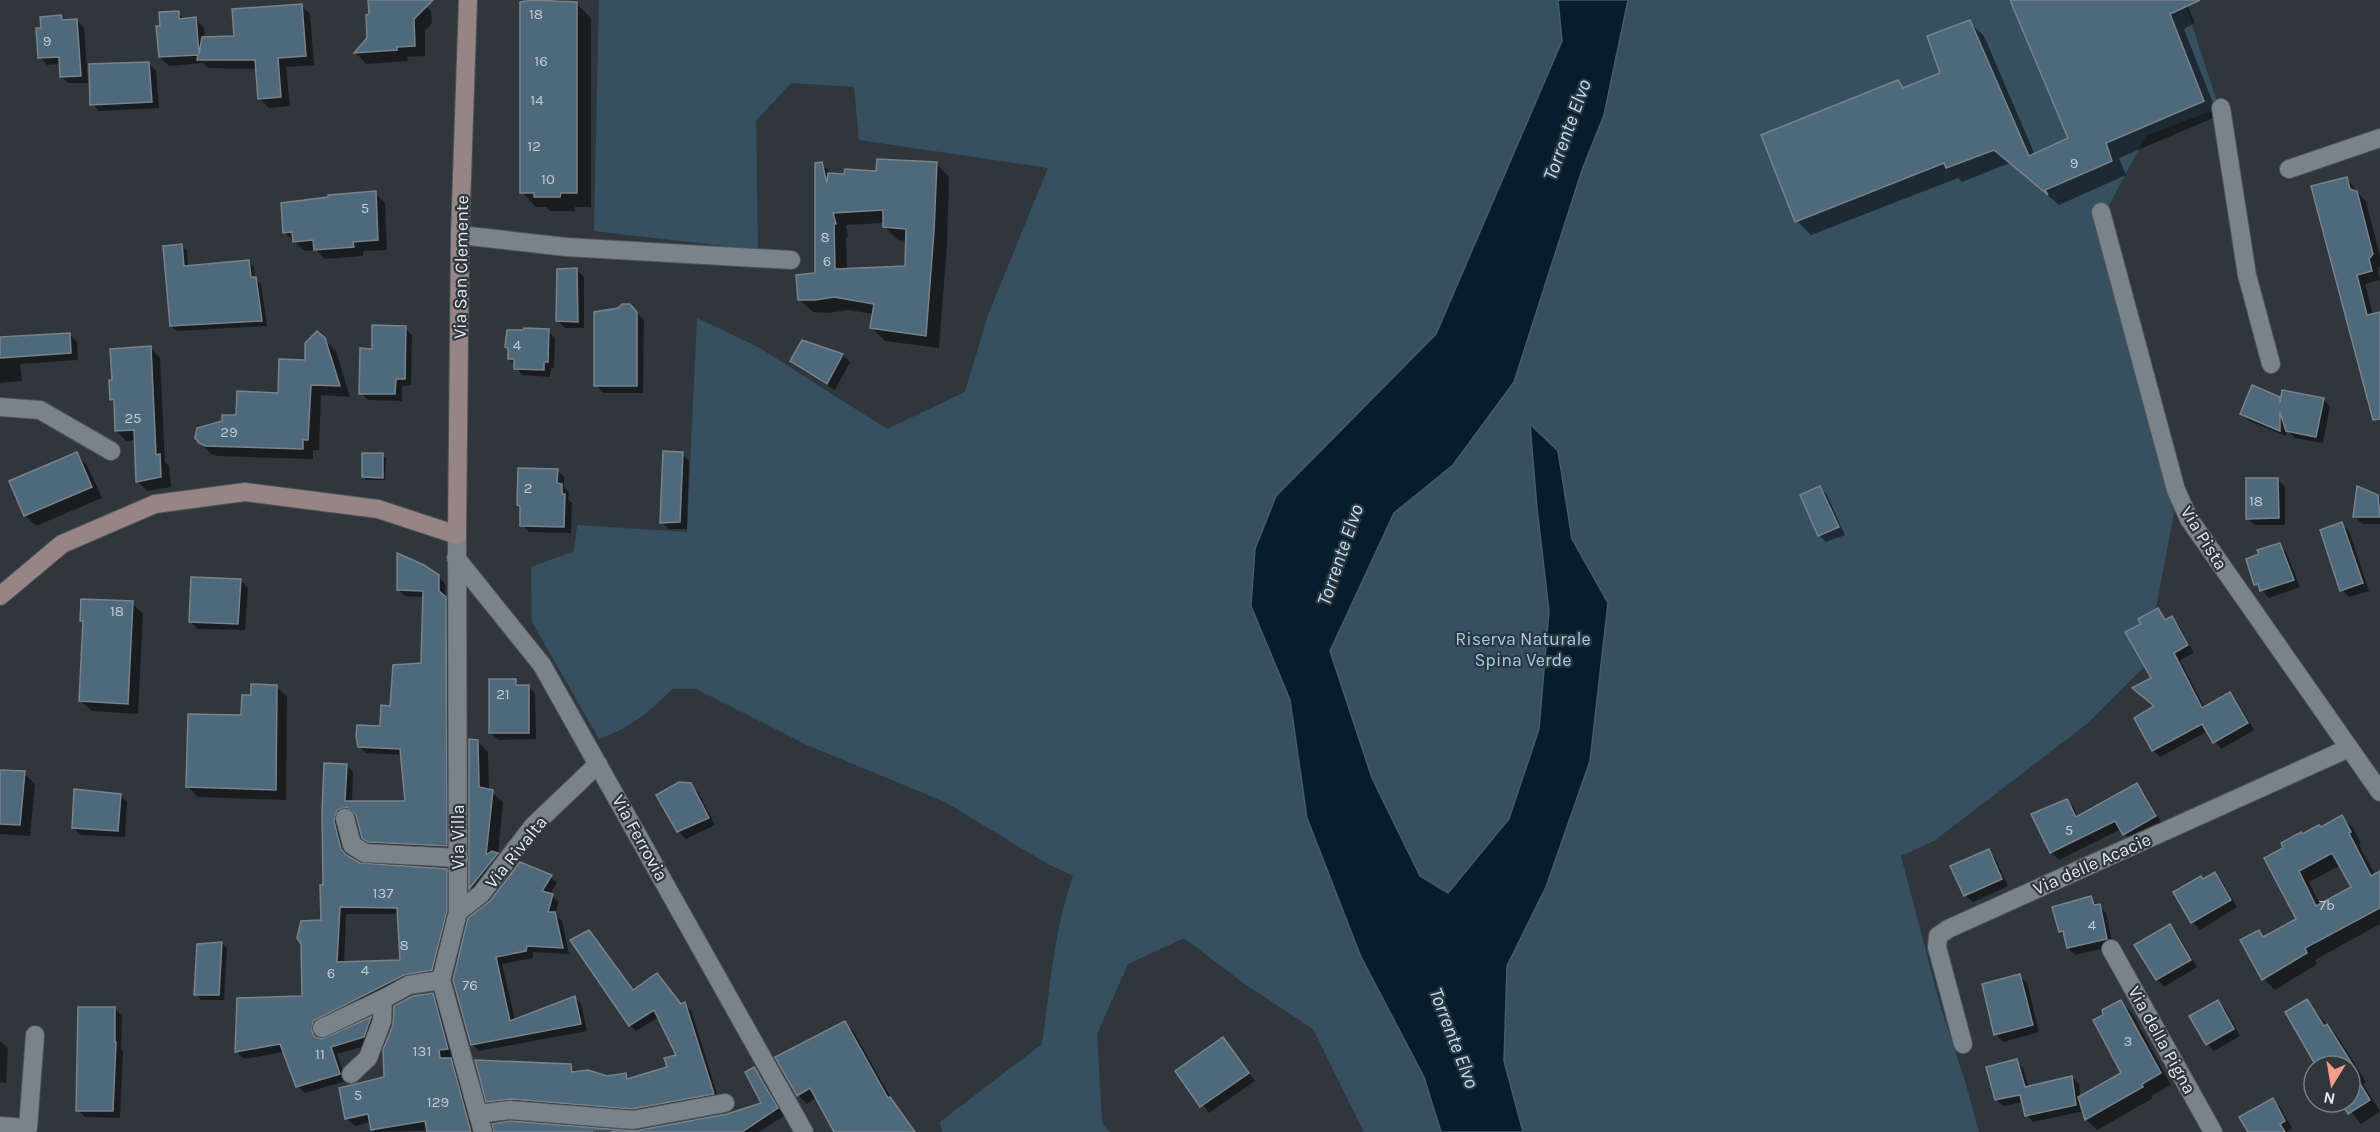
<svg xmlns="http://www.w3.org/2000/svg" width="2380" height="1132" viewBox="0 0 2380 1132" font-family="Karla,sans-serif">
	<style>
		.green { fill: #375061 }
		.water { fill: #051d2c; stroke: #485a66; stroke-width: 1.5 }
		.shadow { fill: #0007; fill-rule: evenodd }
		.building { fill: #4f697c; stroke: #798289; stroke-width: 1.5; fill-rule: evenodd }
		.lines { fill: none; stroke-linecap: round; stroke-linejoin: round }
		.street-tunnel { stroke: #4a5257; stroke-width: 18; stroke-dasharray: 18 9; stroke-linecap: butt }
		.street-casing { stroke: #4d5458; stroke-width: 20 }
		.secondary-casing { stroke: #4d5458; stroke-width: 20 }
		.street { stroke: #7a838a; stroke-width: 18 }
		.secondary { stroke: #968584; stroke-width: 18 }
		.labels { text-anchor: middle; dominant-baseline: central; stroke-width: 4.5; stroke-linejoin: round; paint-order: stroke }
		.number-label { font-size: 15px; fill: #c0cad1 }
		.street-label { font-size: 18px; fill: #e5eaed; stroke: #2f373d }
		.park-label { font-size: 18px; fill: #9bcdf1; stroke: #2f373d }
		.water-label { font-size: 20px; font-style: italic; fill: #b7dffc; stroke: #2f373d }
	</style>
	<rect width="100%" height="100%" fill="#2f373d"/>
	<path class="green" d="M599,0H2184L2219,108L2146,136L2100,222L2134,342L2174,513L2145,666L2088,723L1934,841L1901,856L1940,1005L1965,1081L1979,1132H1364L1313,1029L1242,982L1184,938L1128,964L1097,1034L1102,1123L1110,1132H942L940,1122L1042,1044C1050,989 1054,929 1073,876L1046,863L945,802L807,745L696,689H672C648,713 630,728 599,739L532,622L531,567L574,551L577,525L687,532L697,318L758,347L887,429L965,392L988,315L1048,168L859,140L854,87L791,83L756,121L758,250L594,231Z"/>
	<path class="water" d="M1558,0H1628L1604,115L1582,170L1514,382L1453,465L1394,513L1330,651L1372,778L1420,876L1448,893L1509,819L1539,729L1549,611L1537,508L1530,424L1558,451L1572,539L1608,603L1590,761L1546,887L1507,966L1504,1061L1523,1132H1441L1424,1077L1361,957L1307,818L1290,700L1251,606L1255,549L1276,496L1436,334L1562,41Z"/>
	<g class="shadow">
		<path d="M378,0H420L431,11L432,23L425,31V56L407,57L408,61L366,64L356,53L369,38L371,15Z"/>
		<path d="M535,0H563L566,3H576L591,18V207H575L574,211H550L546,207H536L522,192Z"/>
		<path d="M2012,0H2185L2195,23L2184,29L2218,116L2119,158L2126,175L2059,205L2010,163L1962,182L1958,178L1811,235L1797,221L1898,81L1905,89L1942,74L1969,22L1984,36L2035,155L2070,139Z"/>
		<path d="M301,5L310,14L314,65L286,67L290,106L269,108L260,99L257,69L208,68L203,63L169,66L160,57L162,27L178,13L185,20L195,19L204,28L205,39L236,37Z"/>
		<path d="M61,17L65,21H77L84,28L88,83H68L61,76V64L47,65L40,57Z"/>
		<path d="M149,63L156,71L159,108L99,111L92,104Z"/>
		<path d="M936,163L949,177L947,245L939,348L885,341L871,327L873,314L848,310L829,313L813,312L799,299L816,275L821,164L833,175L877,172ZM884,223V226L898,240L907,241L906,268L847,270L846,237H848L846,225Z"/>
		<path d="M2347,179L2366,202L2380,256V266L2378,269L2380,280L2365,284L2373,315L2380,313V394L2366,386Z"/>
		<path d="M375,193L385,203L387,250L363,251V256L325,259L316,250L305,251L285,233Z"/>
		<path d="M181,246L187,251L188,267L249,262L254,267L255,278L261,284L267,326L177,331L171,326Z"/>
		<path d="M577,270L584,277V328H565L558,321Z"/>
		<path d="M629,305L644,320L643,393H603L596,385V313Z"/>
		<path d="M405,328L412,335L411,385L402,386V401L368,400L361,393L373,351Z"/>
		<path d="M548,331L555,338L554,368H551L550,377L522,375L509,358Z"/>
		<path d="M70,335L77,342L78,360L20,364L22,381L0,383V339Z"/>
		<path d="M324,339L336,351L350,397L321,395L319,450H313V459L217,456L211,454L200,443L279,394Z"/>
		<path d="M802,342L843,355L850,362L835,390L799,368L792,361Z"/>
		<path d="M150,348L160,358L165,462L169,466L171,487L148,491L138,482L136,440L126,441L117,431L116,403L112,399Z"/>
		<path d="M2279,398L2282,401L2323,399L2330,406L2323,443L2295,438L2286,429V436L2249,421L2242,414Z"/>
		<path d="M76,454L87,465L102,498L36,526L25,515Z"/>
		<path d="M682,454L689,461L687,529H669L662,522Z"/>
		<path d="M382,455L386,458L385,480H366L363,477Z"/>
		<path d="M557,470L564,477V488L569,492L568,499L572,503L571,533L529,532L522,525Z"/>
		<path d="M2278,480L2285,487V525H2255L2247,518Z"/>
		<path d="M1820,488L1827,495L1845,535L1826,542L1819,535Z"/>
		<path d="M2377,497L2380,500V524H2362L2355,517Z"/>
		<path d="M2342,524L2349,531L2369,591L2349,597L2342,590Z"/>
		<path d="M2279,545L2286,552L2300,587L2269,598L2256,584Z"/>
		<path d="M438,576L445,584L446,599L452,606L453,852L371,845L363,837L356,813L343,817L341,829L348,857L359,864L446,870L453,877V918L439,977L319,1029V1039L322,1041L371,1019L377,1026L371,1044L337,1054L346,1081L305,1093L297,1086L284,1052L244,1059L237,1052L304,997L322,922L325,886L323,812L346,765L353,772L352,802H407L402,755L366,753L359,746L381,728L391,707L423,665L424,597L405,596L398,589ZM346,914H399L402,962L344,963Z"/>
		<path d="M241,581L248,588L245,630L198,629L191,622Z"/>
		<path d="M132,603L143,614L138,714L92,711L80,700L84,623L81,620Z"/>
		<path d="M2158,610L2167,621L2172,618L2179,625L2194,653L2180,660L2205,709L2230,694L2237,701L2254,730L2221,749L2208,731L2160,757L2154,751L2209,721L2156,707L2143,624Z"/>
		<path d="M515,681L521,686H528L535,694L536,739L498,740L490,732Z"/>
		<path d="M276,686L287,697L286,800L198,797L187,786L243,717Z"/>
		<path d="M470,741H477L488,752L489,790L503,802L498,855L508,865L481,899L471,888Z"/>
		<path d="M0,772L24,773L35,784L30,836L0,834Z"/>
		<path d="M690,785L698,792L715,825L686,839L678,831Z"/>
		<path d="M2137,785L2144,792L2162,824L2131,841L2121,829L2059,860L2052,853L2033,815L2067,801L2074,808L2078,817Z"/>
		<path d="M120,795L127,802L125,837L81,835L74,828Z"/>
		<path d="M2342,817L2353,828L2361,844L2359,845L2375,875L2380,873V924L2315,960L2317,964L2275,990L2264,979L2259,932L2265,938L2298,920L2285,848L2303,835ZM2341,865L2353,888L2320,905L2309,882Z"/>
		<path d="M1988,850L1995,858L2008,886L1973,902L1965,895Z"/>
		<path d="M2215,874L2222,881L2237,907L2200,930L2193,922L2175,893Z"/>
		<path d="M551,877L557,883L550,894L559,902L555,915L562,921L569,954L533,952V958L502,964L515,1020L574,997L581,1004L587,1031L479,1051L472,1044L454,980Z"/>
		<path d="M2090,898L2106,913L2113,946L2075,955L2068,948L2065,936L2060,931Z"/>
		<path d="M2169,925L2177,933L2197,967L2164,987L2157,979Z"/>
		<path d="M589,932L634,991L681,1005L684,1004L691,1010L719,1100L640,1114L494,1107L488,1101L570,1066L578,1073L607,1077L626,1074L631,1080L669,1068L678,1056L659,1017L636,1031L630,1025Z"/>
		<path d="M222,943L227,949L224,1000H201L196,994Z"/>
		<path d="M2019,976L2027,983L2039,1032L2003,1042L1996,1035Z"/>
		<path d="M432,994L441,1003L456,1057L448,1058L459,1068L476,1132H428V1130L375,1132L371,1122L355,1126L346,1118L386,1078Z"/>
		<path d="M2306,1001L2338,1037L2366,1082L2363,1084L2380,1111L2361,1124L2343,1102H2350V1066H2319Z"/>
		<path d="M2121,1002L2132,1013L2171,1085L2151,1096L2153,1098L2097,1130L2086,1119L2084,1111L2033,1122L2027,1115L2023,1102L2003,1106L1996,1099L2016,1061L2023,1068L2029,1088L2072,1077L2079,1084L2080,1097L2123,1074L2105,1015Z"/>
		<path d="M2218,1002L2225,1009L2240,1036L2214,1051L2207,1044Z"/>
		<path d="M115,1009L122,1016L121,1049L123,1051L120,1118L85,1117L78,1110Z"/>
		<path d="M845,1023L854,1032L893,1102L916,1132H836L817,1097L807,1104L798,1095Z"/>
		<path d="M1223,1039L1255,1081L1209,1113L1177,1071Z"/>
		<path d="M0,1041L8,1048L6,1083L0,1082Z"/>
		<path d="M754,1069L761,1076L784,1116L759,1132H638L722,1117L763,1104Z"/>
		<path d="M2272,1100L2280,1107L2292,1128L2287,1132H2249Z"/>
	</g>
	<g class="building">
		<path d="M368,0H433L414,19L415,46L397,47V50L354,53L367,38L366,15L369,14Z"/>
		<path d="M533,0L577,2V193H561L560,197H534V193H520V2Z"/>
		<path d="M2010,0H2200L2170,14L2204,101L2106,143L2112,161L2045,190L2048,195L1994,150L1946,168L1944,163L1795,222L1761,135L1898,80L1903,88L1940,73L1927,36L1970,20L2029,156L2068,138Z"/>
		<path d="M302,4L306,56L278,58L281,97L258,99L255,60H197L198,55L159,57L156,26H160L159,12L179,11V19L196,17L199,54L202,37L234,36L232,9Z"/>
		<path d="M61,15L62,20L77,19L81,76L60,77L59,57L38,58L36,28H41L40,17Z"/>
		<path d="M149,62L152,102L90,105L89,64Z"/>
		<path d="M877,159L937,162L934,231L926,336L870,328L874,304L834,297L815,300H798L796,275L815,273V163L822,162L827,183L828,173L844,174L845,169L876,171ZM883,210V227L906,229L905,266L835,269L834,224H836L833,213Z"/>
		<path d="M2347,177L2350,189L2357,191L2373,254L2369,259L2372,271L2357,275L2367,315L2380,312V419L2373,420L2311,186Z"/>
		<path d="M376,191L378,240L353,242L354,247L314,250L313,240L293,242L292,232L283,233L281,203L328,197V195Z"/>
		<path d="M182,244L184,266L249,260L251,277H256L262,321L170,326L163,246Z"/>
		<path d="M577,268L578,322L556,321L557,269Z"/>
		<path d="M622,304H630L637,312V386H594V312L618,308Z"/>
		<path d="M372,325L406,326L405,379H396L395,394H359L360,348L372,349Z"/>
		<path d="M524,328L549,329L548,362H544V370L514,369V359H508V348L505,347L507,330H523Z"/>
		<path d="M317,331L325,338L340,386L311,385L308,440H303V449L205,446L199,443L195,438L197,428L222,421V415H236L237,391L278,393L279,359L305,360V343Z"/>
		<path d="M70,333L71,353L0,358V337Z"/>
		<path d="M802,340L843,354L827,384L790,361Z"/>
		<path d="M151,346L156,455L160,454L161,477L136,482L134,430L115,431L114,399L110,400L109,380H112L110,349Z"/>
		<path d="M2252,385L2280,397V403L2282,390L2324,398L2316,437L2286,431L2280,412V431L2240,414Z"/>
		<path d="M663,451L683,452L680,522L660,523Z"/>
		<path d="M77,452L92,487L24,516L9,481Z"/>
		<path d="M362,453H383V478L362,477Z"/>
		<path d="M518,468L558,469L557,483L562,484V494H565L564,527L520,526V506L517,505Z"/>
		<path d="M2246,478H2278L2279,518L2246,519Z"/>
		<path d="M1820,486L1839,527L1818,536L1800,495Z"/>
		<path d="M2357,486L2378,495L2380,517H2353Z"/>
		<path d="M2342,522L2363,583L2340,591L2320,530Z"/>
		<path d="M2280,543L2294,580L2260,591L2258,584L2254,585L2246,559L2259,554L2257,550Z"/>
		<path d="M397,553L424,565L439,575V591L446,597L447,846L368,842L362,838L356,815L347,807L337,810L334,821L341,849L346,855L360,863L447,869V911L432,970L404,975L313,1021L312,1032L315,1037L322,1039L371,1017L364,1037L331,1047L340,1074L296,1087L280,1044L235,1052L237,998L302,996L301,944L297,938L301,921L321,920L320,885H323L322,812L324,763L347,764L345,801H405L400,749L358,747L356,736L357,725L380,726L381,705L390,706L393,665L421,663L423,591L397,590ZM340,907L397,908L400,960L337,962Z"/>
		<path d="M191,577L241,579L238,624L189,622Z"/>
		<path d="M81,599L133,601L128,704L79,701L83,621H80Z"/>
		<path d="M2158,608L2165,620L2172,616L2188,645L2174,653L2202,708L2230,692L2248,723L2213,743L2202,724L2152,751L2134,718L2154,706L2132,688L2151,678L2125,632L2141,624L2138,619Z"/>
		<path d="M489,679H516V685H529V733H489Z"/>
		<path d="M251,684L277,685L276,790L186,787L188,714L241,715L242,695H251Z"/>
		<path d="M469,739L478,740L479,787L493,790L486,855L492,851L498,853L469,889Z"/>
		<path d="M0,770L25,771L20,825L0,824Z"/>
		<path d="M679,782L691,783L709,818L677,832L656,795Z"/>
		<path d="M2137,783L2156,816L2123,835L2115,821L2050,853L2031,814L2067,799L2076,817Z"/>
		<path d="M74,789L121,794L118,831L72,828Z"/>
		<path d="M2342,815L2351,832L2349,833L2371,876L2380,871V908L2305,948L2307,953L2262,980L2240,940L2259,930L2263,937L2296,919L2264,858L2283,848L2281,843L2301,832L2302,834L2319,825L2321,827ZM2332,853L2351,887L2316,906L2299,871Z"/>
		<path d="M1989,849L2002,879L1964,896L1950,866Z"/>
		<path d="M520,862L552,875L542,891L553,894L548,912H555L563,948L527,946L526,951L496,957L510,1021L575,996L581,1024L471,1045L453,980L468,918L490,901Z"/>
		<path d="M2215,872L2231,900L2191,923L2173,892L2201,876L2203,879Z"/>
		<path d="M2091,896L2094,905L2100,904L2107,939L2067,948L2063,931L2059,932L2052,907Z"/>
		<path d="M2170,924L2191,960L2156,980L2134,945Z"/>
		<path d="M589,930L633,990L657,973L681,1004L685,1002L714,1094L632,1109L511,1099L486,1102L475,1060L571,1064L572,1072L588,1070L607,1076L626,1073L627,1079L667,1067L664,1058L676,1055L654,1010L629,1026L570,940Z"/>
		<path d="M222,942L219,995H194L197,944Z"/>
		<path d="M2020,974L2033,1025L1994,1035L1982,984Z"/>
		<path d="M433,993L448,1049L439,1050L440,1058H451L471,1132H427L425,1121L371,1130L368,1114L345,1119L339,1088L384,1077L383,1050L393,1025L394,1006L413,996Z"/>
		<path d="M2307,999L2324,1026L2327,1024L2356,1070L2353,1072L2370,1100L2348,1114L2341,1102H2350V1066H2316L2285,1012Z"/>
		<path d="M2121,1000L2161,1073L2142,1084L2143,1087L2085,1120L2078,1097L2121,1073L2093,1020L2103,1015L2102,1010Z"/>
		<path d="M2218,1000L2234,1029L2206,1045L2189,1016Z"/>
		<path d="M78,1007H115V1042H116L113,1111H76Z"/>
		<path d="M845,1021L888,1098L890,1097L915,1132H834L810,1088L797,1096L775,1057Z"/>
		<path d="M1223,1037L1249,1073L1200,1107L1175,1071Z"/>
		<path d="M2017,1059L2025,1087L2072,1076L2076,1105L2025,1116L2020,1095L1995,1100L1986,1067Z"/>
		<path d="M754,1067L778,1108L742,1132H494L492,1124L510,1121L635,1131L727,1114L761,1103L745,1072Z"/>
		<path d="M2273,1098L2285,1121L2280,1124L2285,1132H2248L2239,1117Z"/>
	</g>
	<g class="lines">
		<path class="street-tunnel" d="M602,1130V1132"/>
		<defs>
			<g id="street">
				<path d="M2221,108L2247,275L2271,364"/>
				<path d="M2289,169L2380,138"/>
				<path d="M2101,212L2176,490L2189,519L2380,792"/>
				<path d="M460,235L566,247L791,260"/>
				<path d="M0,407L40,410L111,451"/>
				<path d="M457,535L458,912L441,980L483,1132"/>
				<path d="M456,558L542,665L804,1132"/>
				<path d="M345,818L352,845L365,853L459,858"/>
				<path d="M458,912L481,894L533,826L598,764"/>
				<path d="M2111,949L2213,1132"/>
				<path d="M322,1028L383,999"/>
				<path d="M1963,1044L1937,947L1938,936L1948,929L2349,748"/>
				<path d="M351,1074L368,1058L382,1021L383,999L409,985L441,980"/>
				<path d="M478,1114L510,1110L633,1120L725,1103"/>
				<path d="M0,1126L28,1128L35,1035"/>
			</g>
			<path id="secondary" d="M0,596L62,544L155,504L245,492L378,509L457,535L460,235L468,0"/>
		</defs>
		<use href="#street" class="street-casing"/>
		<use href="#secondary" class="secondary-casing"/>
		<use href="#street" class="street"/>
		<use href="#secondary" class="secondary"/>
	</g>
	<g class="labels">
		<g class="number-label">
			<text x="536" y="14">18</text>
			<text x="47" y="41">9</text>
			<text x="541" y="61">16</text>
			<text x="537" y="100">14</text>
			<text x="534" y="146">12</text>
			<text x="2074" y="163">9</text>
			<text x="548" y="179">10</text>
			<text x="365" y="208">5</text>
			<text x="825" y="237">8</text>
			<text x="827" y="261">6</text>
			<text x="517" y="345">4</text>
			<text x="133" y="418">25</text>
			<text x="229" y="432">29</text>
			<text x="528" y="488">2</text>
			<text x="2256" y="501">18</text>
			<text x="117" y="611">18</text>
			<text x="503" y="694">21</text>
			<text x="2069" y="830">5</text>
			<text x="383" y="893">137</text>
			<text x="2327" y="905">7b</text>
			<text x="2092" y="925">4</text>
			<text x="404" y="945">8</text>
			<text x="365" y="970">4</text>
			<text x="331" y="973">6</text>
			<text x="470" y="985">76</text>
			<text x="2128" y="1041">3</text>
			<text x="422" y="1051">131</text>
			<text x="320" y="1054">11</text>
			<text x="358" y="1095">5</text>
			<text x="438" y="1102">129</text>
		</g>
		<g class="street-label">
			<text transform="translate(461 267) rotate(-89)">Via San Clemente</text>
			<text transform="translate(2204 538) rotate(58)">Via Pista</text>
			<text transform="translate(458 837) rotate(-90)">Via Villa</text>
			<text transform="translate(640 838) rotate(61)">Via Ferrovia</text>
			<text transform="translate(516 852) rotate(-51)">Via Rivalta</text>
			<text transform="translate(2092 864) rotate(-24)">Via delle Acacie</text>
			<text transform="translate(2162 1040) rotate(61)">Via della Pigna</text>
		</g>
		<g class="park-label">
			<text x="1523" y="639">Riserva Naturale<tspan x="1523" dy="21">Spina Verde</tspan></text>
		</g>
		<g class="water-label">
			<text transform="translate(1567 130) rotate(-70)">Torrente Elvo</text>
			<text transform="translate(1340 555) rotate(-71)">Torrente Elvo</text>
			<text transform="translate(1454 1038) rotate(69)">Torrente Elvo</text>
		</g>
	</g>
	<g transform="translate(2332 1084) rotate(191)"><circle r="28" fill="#2f373d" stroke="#787f83" stroke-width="1.5"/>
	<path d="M0-4.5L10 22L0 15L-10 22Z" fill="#f49e87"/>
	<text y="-9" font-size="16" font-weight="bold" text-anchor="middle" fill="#e5eaed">N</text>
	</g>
</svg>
